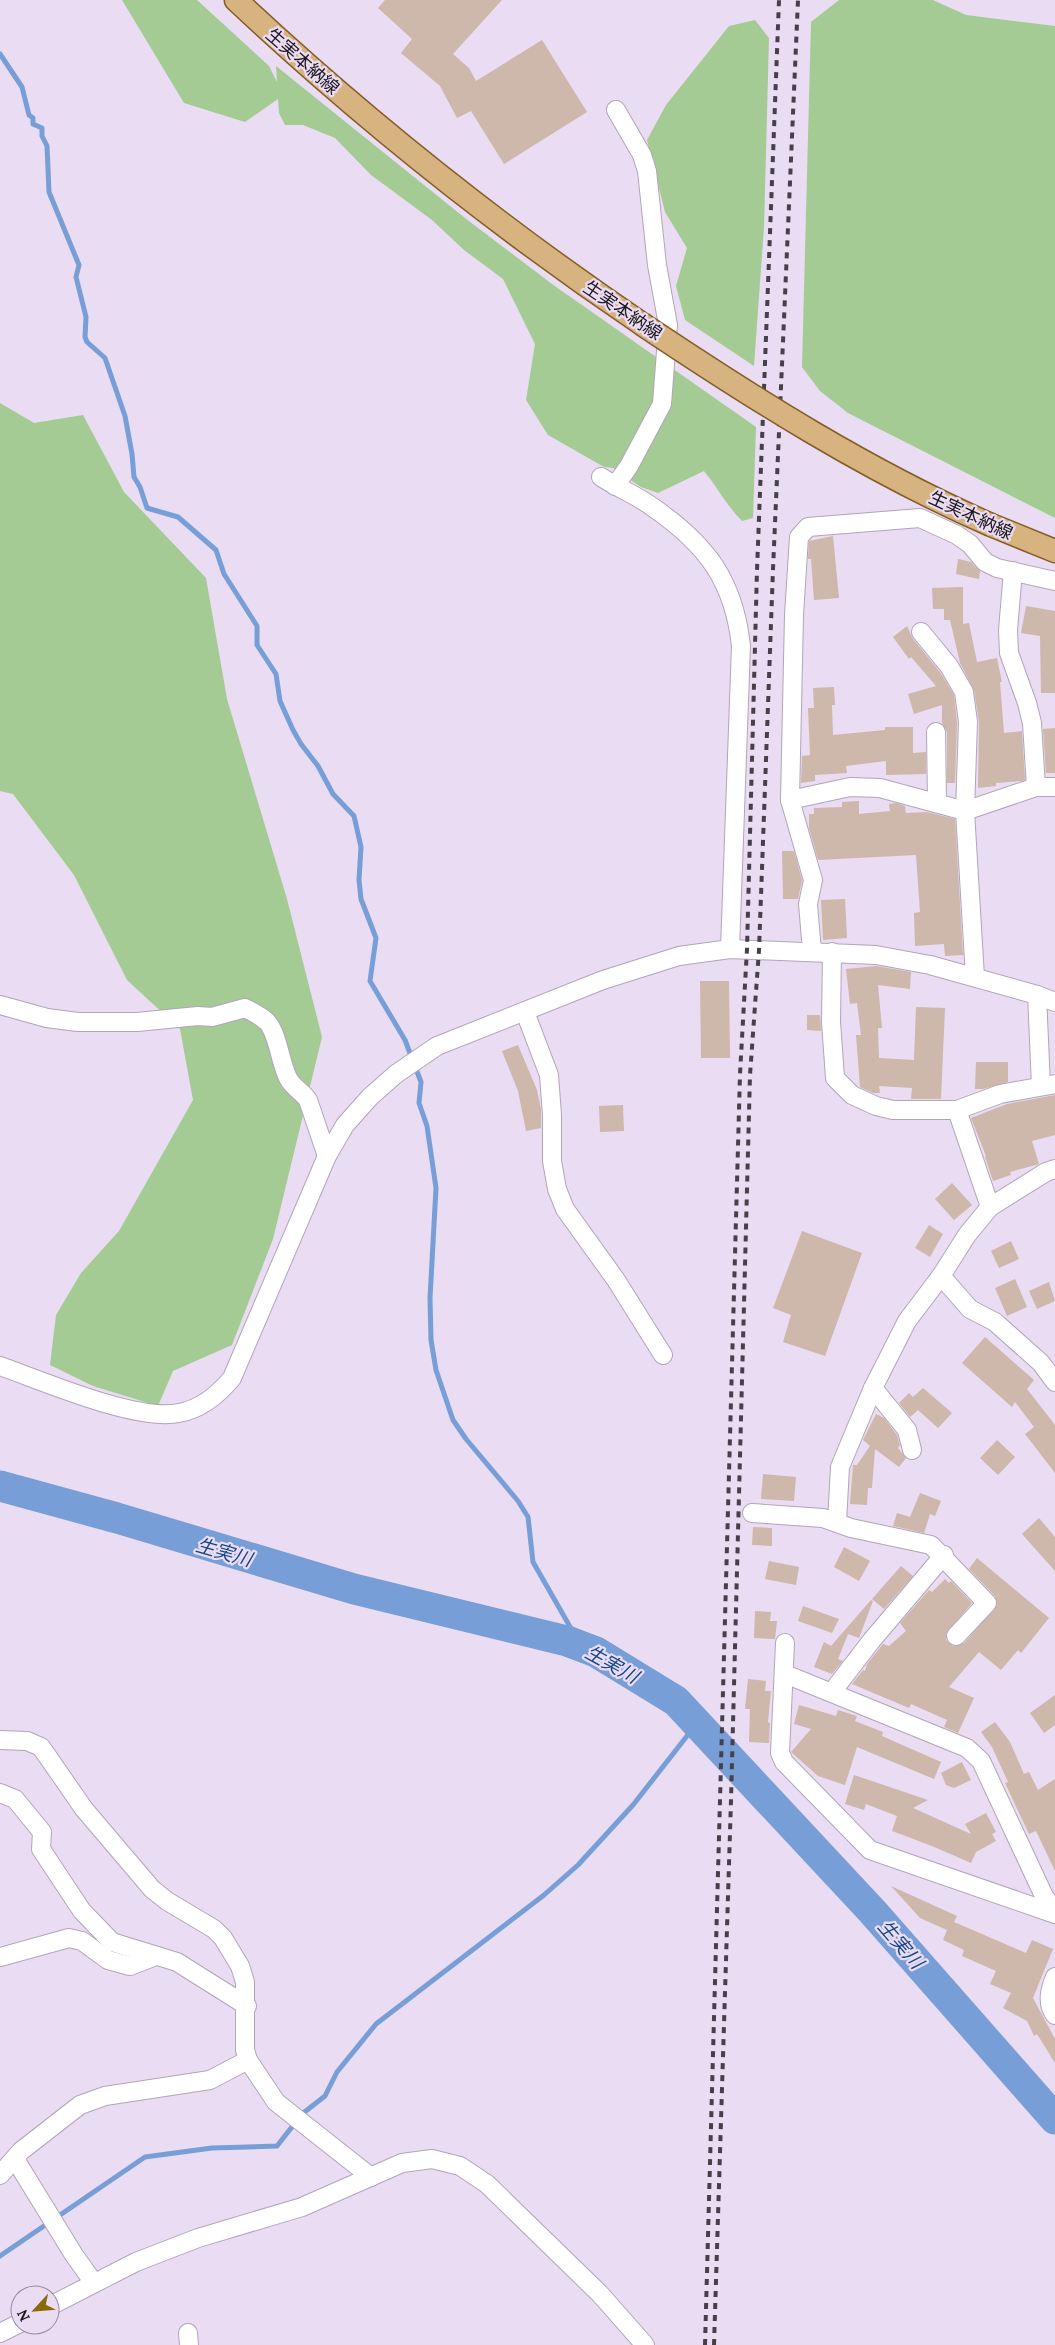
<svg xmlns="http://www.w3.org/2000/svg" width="1055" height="2345" viewBox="0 0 1055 2345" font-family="Lora,'Noto Sans JP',serif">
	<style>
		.green { fill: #a3cb93 }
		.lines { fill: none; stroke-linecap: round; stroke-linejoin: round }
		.stream { stroke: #779ed6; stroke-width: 5 }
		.river { stroke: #779ed6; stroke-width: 31 }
		.building { fill: #ceb7ab }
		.minor-casing { stroke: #b2a5b9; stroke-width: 20 }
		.major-casing { stroke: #845c25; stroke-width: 25 }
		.minor { stroke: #fff; stroke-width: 18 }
		.major { stroke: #d7b37f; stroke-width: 22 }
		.rail { stroke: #47404b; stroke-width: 4; stroke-dasharray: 6 6; stroke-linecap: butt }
		.major-bridge-casing { stroke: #845c25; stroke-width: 25; stroke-linecap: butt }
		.major-bridge { stroke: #d7b37f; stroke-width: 22 }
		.labels { text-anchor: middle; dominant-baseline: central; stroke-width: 4.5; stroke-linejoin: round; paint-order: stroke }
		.street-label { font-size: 18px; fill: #1b161e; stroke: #eadcf2 }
		.water-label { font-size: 19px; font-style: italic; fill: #134689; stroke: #eadcf2 }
	</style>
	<rect width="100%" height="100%" fill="#eadcf2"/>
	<g class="green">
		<path d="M122,0H197L269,66L277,82L276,66L465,218L552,284L756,427L753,518L742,521C727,506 718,488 704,471L658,493L641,487L613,468L604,467L548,435L526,400L535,344L503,279L464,250L432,220L371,175L335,138L303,125H285L279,113L278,99L245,122L184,103Z"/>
		<path d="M839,0H933L966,15L1055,26V518L848,413L820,391L802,367L811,22Z"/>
		<path d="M755,20L769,38L764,227L754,366L685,320L676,286L687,248L665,212L647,140L666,105L729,26Z"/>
		<path d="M0,403L34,423L83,415L124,492L206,578L227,699L287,899L322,1037L273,1239L232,1345L173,1371L158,1406L93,1386L50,1365L56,1315L81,1273L119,1231L193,1100L180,1029L127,980L74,875L13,794L0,791Z"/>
	</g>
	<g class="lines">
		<g class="stream">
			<path d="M0,54L22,87L29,115L33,118V124L42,128V136L47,146L49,192L79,265L76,277L86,317L85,337L87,342L105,358L125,416L132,454L134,477L140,487L147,508L178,517L216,550L224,574L257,626V645L276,674L280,701L293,730L301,744L318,766L333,794L354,816L361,847L359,880L361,899L376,938L370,981L405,1040L421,1082L419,1103L427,1126L436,1188L430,1298L431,1340L436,1370L453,1420L466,1439L518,1501L528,1517L533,1562L581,1646"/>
			<path d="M0,2256L145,2157L212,2148L277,2146L302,2114L325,2096L337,2072L376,2024L544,1895L578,1865L633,1805L687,1736L695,1720"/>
		</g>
		<path class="river" d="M0,1486L117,1518L354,1589L567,1641L596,1652L676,1701L872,1911L1055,2119"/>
	</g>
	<g class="building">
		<path d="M385,0H502L453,54L469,68L476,81L542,40L587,112L504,164L471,111L457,118L440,86L401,53L412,39L378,8Z"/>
		<path d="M833,536L839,598L814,600L811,559H808L809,541Z"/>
		<path d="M958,559L971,562L980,571L979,579L956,574Z"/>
		<path d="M963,587V624L969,623L977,662L997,658L1002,682H1000L1004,733L1022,731L1025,780L1022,781L996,783V786L978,788L979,722L974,690L960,663L950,620H944V609H933L932,588Z"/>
		<path d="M1026,606L1055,611V693H1041L1040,636L1021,633Z"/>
		<path d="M907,626L913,639L940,672L954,695L957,723L955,783H947V732L942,723V705L914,714L908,694L936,686L911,657L909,659L893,637Z"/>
		<path d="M834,687L835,705H832L833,735L885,730V727H913V753L926,752V774L886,775V761L846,766L847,773L815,775V781L801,783L802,756L810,755L808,708H814L813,688Z"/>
		<path d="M1055,728V773H1046L1043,729Z"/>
		<path d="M859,801V814L890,811L889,804L896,803L905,806L906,813L927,812L955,819L963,955L945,956L944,944L915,946L914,913L920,912L916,855L818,860L809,828V814H814V808L842,807V802Z"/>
		<path d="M782,851H794L802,880L798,899H783Z"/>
		<path d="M845,899L847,938L823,940L821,900Z"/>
		<path d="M876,966L911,972L910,989L878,985L882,1028H878L879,1058L914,1060L916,1007L945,1008L941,1099H911L912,1088L879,1086L880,1093H873L860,1087L856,1035H861L857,1003L850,1004L846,969Z"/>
		<path d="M700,981H729L730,1058H701Z"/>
		<path d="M807,1015H820L821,1031L807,1030Z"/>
		<path d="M518,1045L537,1090L541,1109V1128L526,1131L518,1091L502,1051Z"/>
		<path d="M976,1062H1008V1082L983,1089H975Z"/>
		<path d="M1055,1095V1135L1032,1141L1039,1164L1010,1172L1011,1175L993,1181L985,1157L986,1156L971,1118L1007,1104Z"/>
		<path d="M623,1105L624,1131L600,1132L599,1106Z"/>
		<path d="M952,1183L972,1205L954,1220L935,1199Z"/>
		<path d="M929,1225L943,1234L930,1257L915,1248Z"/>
		<path d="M802,1231L862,1253L825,1356L783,1342L791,1315L773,1308Z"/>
		<path d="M1011,1241L1019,1259L999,1268L991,1251Z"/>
		<path d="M1015,1279L1027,1307L1007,1316L995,1288Z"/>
		<path d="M1049,1282L1055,1301L1037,1309L1029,1291Z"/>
		<path d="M985,1337L1034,1380L1027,1389L1055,1425V1473L1025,1434L1034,1427L1015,1402L1012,1407L962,1363Z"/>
		<path d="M923,1388L952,1413L938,1428L918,1410L910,1417L899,1403L909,1393L913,1397Z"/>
		<path d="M876,1414L884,1418L897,1435L900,1445L898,1448L906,1458L899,1467L875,1449L872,1488H868L867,1505L850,1504L853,1465H857L870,1446L863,1440Z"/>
		<path d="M997,1440L1015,1457L998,1475L980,1458Z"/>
		<path d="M763,1474L796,1477L794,1501L761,1499Z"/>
		<path d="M920,1493L941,1501L935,1516L930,1514L924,1533L893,1526L897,1513L910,1517Z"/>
		<path d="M1039,1518L1055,1537V1571L1022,1534Z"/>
		<path d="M753,1527L772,1528V1546L752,1545Z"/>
		<path d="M844,1547L870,1561L859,1581L834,1567Z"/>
		<path d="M977,1558L1049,1618L1021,1653L1018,1650L1001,1670L979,1652L949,1687L974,1698L958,1733L944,1727L947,1720L911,1704L909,1708L852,1684L863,1670L865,1671L867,1664L883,1644L889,1646L906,1631L900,1623L929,1590L932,1592L945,1579L949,1583L951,1581L972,1603L946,1634V1640L953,1646L964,1643L997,1605L995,1596L969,1569Z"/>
		<path d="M769,1561L799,1567L796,1585L765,1579Z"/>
		<path d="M901,1566L913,1576L884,1609L872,1599Z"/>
		<path d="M871,1600L873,1601L859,1638L848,1634L838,1659L843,1661L832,1674L814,1667L824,1642L831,1646Z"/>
		<path d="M803,1606L839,1619L832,1633L798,1621Z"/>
		<path d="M755,1611L771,1612L770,1621H777L775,1639L754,1638Z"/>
		<path d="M748,1679L766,1681L765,1691H771L768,1722L770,1723L769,1743L749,1742L750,1709H745Z"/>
		<path d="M1055,1695V1725L1044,1733L1030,1713Z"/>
		<path d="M799,1705L836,1716L838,1710L857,1716L855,1721L883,1732L882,1736L941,1762L934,1779L857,1747L845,1785L818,1776L791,1752L811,1729L794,1724Z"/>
		<path d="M995,1722L1010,1742L1024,1774L1029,1772L1038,1790L1055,1779V1871L1036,1831L1029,1834L1005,1783L1008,1782L992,1747L981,1732Z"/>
		<path d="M962,1762L971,1780L954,1788L946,1785L941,1773Z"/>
		<path d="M854,1775L928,1800L913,1808L971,1834L965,1824L986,1813L996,1832L992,1834L996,1841L976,1852L971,1863L932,1846L892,1831L897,1816L866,1804L864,1810L845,1804Z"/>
		<path d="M891,1886L957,1916L954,1922L1026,1953L1032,1940L1053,1949L1033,1998L1055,2039V2063L1037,2034L1034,2036L1027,2021L1003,2008L1011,1993L990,1984L996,1971L962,1956L964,1950L943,1940L947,1930L920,1918Z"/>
	</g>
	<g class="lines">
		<defs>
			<g id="minor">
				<path d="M601,477C618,488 638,496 654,508C707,545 734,581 741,646L730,949"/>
				<path d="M615,486L629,466L662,404L668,325L657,265L647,171L642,155L616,110"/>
				<path d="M1013,571L1008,630L1009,653L1027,703L1032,723L1036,787"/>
				<path d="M921,632L949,666L964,692L968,722L965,811L975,977"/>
				<path d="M936,732L937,803"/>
				<path d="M790,800L850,787L880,788L965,811L1036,787H1055"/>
				<path d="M812,951L808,904L813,880L790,800L794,615L799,537L808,527L920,518L957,535L970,544L985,562L997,568L1055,581"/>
				<path d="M832,952L831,1022L835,1078L852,1095L876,1106L893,1110H957L1000,1094L1055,1084"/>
				<path d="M1037,995L1041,1086"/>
				<path d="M0,1005L47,1018L78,1022H137L198,1016L212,1017L245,1008C252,1012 262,1016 268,1023C278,1035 280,1062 288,1078C293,1088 302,1091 308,1100L327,1156"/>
				<path d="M525,1012L549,1075L552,1115V1161L557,1189L565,1209L616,1280L663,1355"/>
				<path d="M957,1110L990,1207"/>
				<path d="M941,1276L970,1309L995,1322L1041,1363L1055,1382"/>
				<path d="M0,1366C43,1381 137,1422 179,1413C201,1409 218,1395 232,1378L327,1156L345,1125L370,1097L396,1074L437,1046L603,980L679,956L730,949L876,955L930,965L1037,995L1055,1002"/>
				<path d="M873,1388L907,1430L912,1450"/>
				<path d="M752,1513L823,1518L851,1528L931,1545L987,1603L956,1636"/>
				<path d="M837,1522L840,1467L873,1388L907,1321L941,1276L967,1235L990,1207L1046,1172L1055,1169"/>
				<path d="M785,1643L780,1753L784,1762L870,1850L1055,1914"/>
				<path d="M785,1674L967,1748L981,1761L1044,1896L1055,1912"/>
				<path d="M832,1692L872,1640L944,1555"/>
				<path d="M0,1740L27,1741L41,1747L84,1809L152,1889L167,1901L214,1929L223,1938L240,1966L245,1982V2050L248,2060"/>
				<path d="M0,1793L15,1799L42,1832L41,1849L82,1911L112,1942L177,1962L247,2006"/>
				<path d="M0,1957L69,1938L82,1941L108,1960L130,1966L156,1956"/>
				<path d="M1055,1977C1050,1989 1046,2003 1055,2015"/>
				<path d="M15,2159L74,2255L94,2283"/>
				<path d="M0,2175L21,2151L80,2105L105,2096L210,2080L248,2060L276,2102L371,2177"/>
				<path d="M50,2306L136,2262L198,2238L302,2207L402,2163L432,2159L460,2166L487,2184L600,2294L645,2345"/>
				<path d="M0,2333L20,2323"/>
				<path d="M188,2333L189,2345"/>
			</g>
			<g id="major">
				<path d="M236,0C362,118 499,227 642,324"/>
				<path d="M991,525L1055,551"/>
			</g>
		</defs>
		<use href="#minor" class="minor-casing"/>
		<use href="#major" class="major-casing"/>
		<use href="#minor" class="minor"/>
		<use href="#major" class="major"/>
		<g class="rail">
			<path d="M705,2345L740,1074L747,949L757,570L779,0"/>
			<path d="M714,2345L731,1800L750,1075L759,950L773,569L798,0"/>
		</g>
		<defs>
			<path id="major-bridge" d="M642,324C754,399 868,471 991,525"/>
		</defs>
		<use href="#major-bridge" class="major-bridge-casing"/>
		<use href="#major-bridge" class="major-bridge"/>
	</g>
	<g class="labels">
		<g class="street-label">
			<text transform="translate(303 61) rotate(41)">生実本納線</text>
			<text transform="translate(623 310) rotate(34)">生実本納線</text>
			<text transform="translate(971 515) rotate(25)">生実本納線</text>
		</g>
		<g class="water-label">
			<text transform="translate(224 1552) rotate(16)">生実川</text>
			<text transform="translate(612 1664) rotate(29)">生実川</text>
			<text transform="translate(901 1944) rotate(49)">生実川</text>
		</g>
	</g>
	<g transform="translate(35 2310) rotate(244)"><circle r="24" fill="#eadcf2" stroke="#978d9d"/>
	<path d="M0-4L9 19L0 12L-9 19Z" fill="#886a07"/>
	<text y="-8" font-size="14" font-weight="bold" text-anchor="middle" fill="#1b161e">N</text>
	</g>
</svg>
